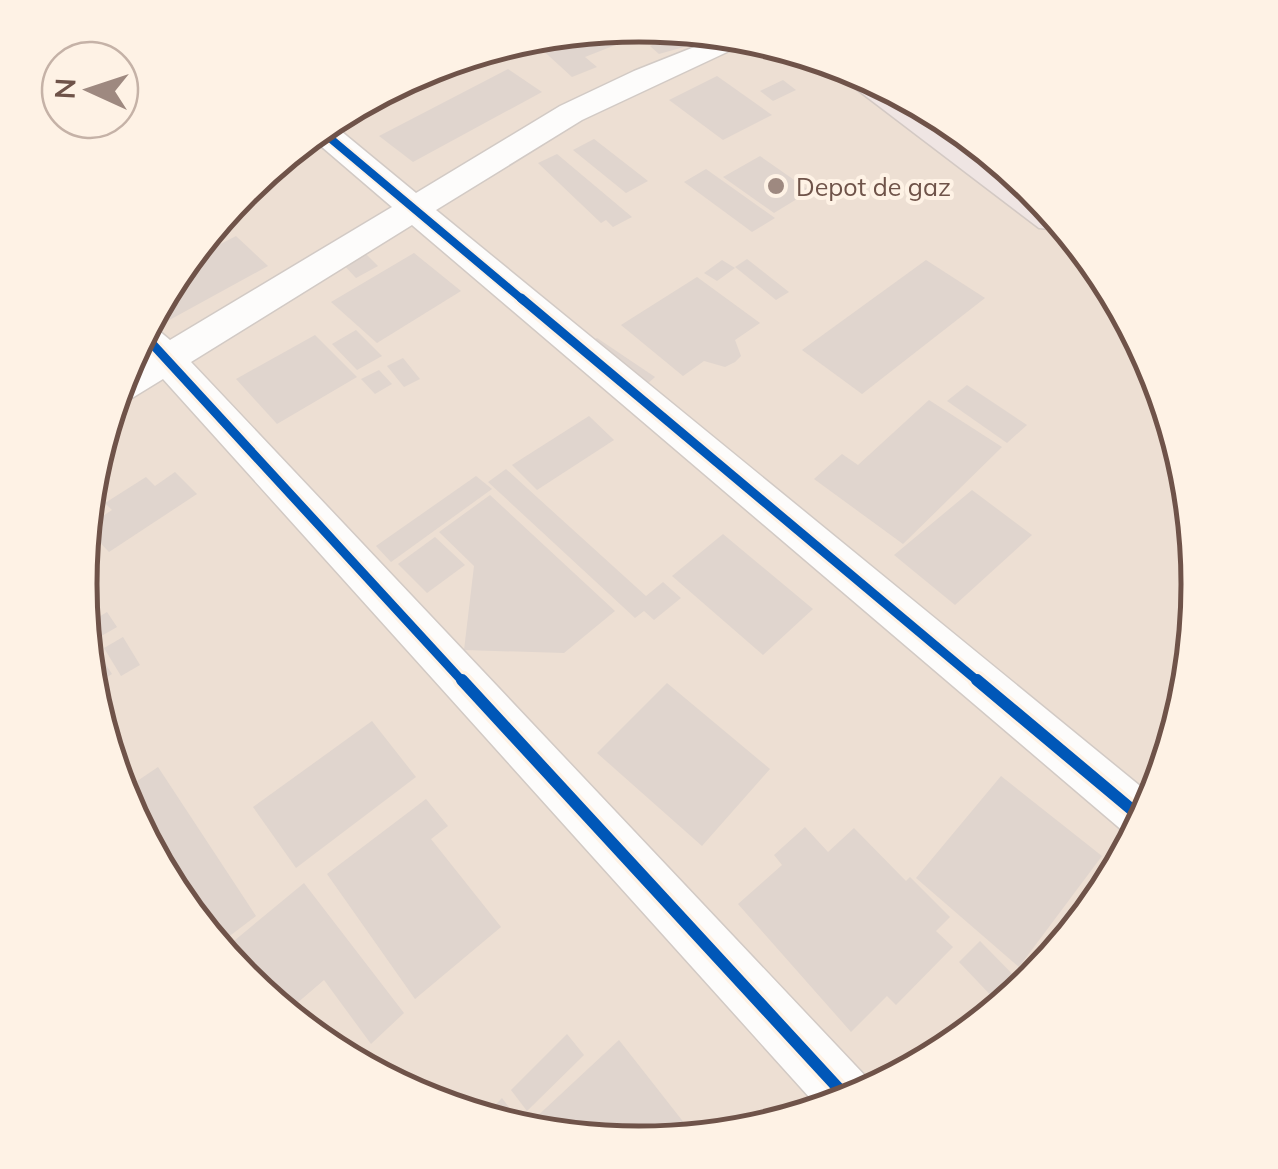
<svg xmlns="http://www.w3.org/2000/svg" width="1278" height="1169" viewBox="0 0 1278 1169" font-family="Mulish,sans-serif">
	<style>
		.residential { fill: #eddfd3 }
		.building { fill: #e0d5ce }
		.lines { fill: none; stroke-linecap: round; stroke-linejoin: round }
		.street-casing { stroke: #d2cac5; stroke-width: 3 }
		.highway-casing { stroke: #d3c9c4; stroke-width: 3 }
		.street { fill: #fdfcfb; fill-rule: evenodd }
		.highway { fill: #efe5e3; fill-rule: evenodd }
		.cycleway-far2-casing { stroke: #fef2e5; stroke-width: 12 }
		.cycleway-far1-casing { stroke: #fef2e5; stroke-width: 15 }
		.cycleway-casing { stroke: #fef2e5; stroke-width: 19 }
		.cycleway-far2 { stroke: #0057b8; stroke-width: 8 }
		.cycleway-far1 { stroke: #0057b8; stroke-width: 9 }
		.cycleway { stroke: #0057b8; stroke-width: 12 }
		.poi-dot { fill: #9e8980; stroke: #fef2e5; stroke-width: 4 }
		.labels { text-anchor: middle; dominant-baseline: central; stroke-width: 8; stroke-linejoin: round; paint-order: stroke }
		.far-poi-label { font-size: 25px; fill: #6f5349; stroke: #fef2e5; text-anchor: start }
		.rim { fill: none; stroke: #6f5349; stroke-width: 5 }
	</style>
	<rect width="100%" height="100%" fill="#f4ede6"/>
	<circle class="residential" cx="639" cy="585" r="552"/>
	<g class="building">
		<path d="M604,32L618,44L585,57L597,67L572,77L537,45Z"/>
		<path d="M678,34L691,45L659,54L650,46Z"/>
		<path d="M508,69L542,92L413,162L379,136Z"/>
		<path d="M717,76L772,115L723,140L669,100Z"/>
		<path d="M783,80L796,90L773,101L760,91Z"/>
		<path d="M594,139L648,181L626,193L573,150Z"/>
		<path d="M557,154L632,217L613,227L606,220L601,223L538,163Z"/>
		<path d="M760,156L810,191L774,213L723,177Z"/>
		<path d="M706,169L775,218L752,232L684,182Z"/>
		<path d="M236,236L268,266L164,323L158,316L199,255Z"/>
		<path d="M363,251L378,266L356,278L341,262Z"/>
		<path d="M414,253L461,291L377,343L331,302Z"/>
		<path d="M747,259L789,292L776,300L735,267Z"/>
		<path d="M722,260L735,268L717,281L704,273Z"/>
		<path d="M926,260L985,298L862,394L802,350Z"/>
		<path d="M697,277L760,323L735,340L741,356L735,362L725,367L704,361L683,376L621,325Z"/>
		<path d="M356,330L382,356L357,370L332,344Z"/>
		<path d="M315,335L357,377L277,424L236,379Z"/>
		<path d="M597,338L655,377L646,385L586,346Z"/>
		<path d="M403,358L420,379L404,387L387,366Z"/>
		<path d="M379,370L392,384L375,394L361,379Z"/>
		<path d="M967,385L1027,425L1007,443L947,401Z"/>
		<path d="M929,400L1002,447L903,544L814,479L842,454L858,465Z"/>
		<path d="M589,416L614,440L537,490L512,465Z"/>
		<path d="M506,469L646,596L663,582L681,598L654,620L644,611L635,618L488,482Z"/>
		<path d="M175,472L197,494L109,552L90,532L92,523L112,510L105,503L146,477L155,486Z"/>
		<path d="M476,476L492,489L391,562L376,546Z"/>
		<path d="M972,490L1032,535L955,605L894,555Z"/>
		<path d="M490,495L615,611L564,653L464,650L474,566L439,532Z"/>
		<path d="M723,534L813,609L763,655L672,576Z"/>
		<path d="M435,537L465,565L427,593L398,564Z"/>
		<path d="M107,612L117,627L91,642L112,674L99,682L87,624Z"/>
		<path d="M123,637L140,665L121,676L104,648Z"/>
		<path d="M667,683L770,769L702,846L597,753Z"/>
		<path d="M372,721L416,777L296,868L253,807Z"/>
		<path d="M158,767L256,916L219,944L122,798L121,792Z"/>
		<path d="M1001,776L1102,856L1019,967L916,878Z"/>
		<path d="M426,799L448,826L431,839L501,927L415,999L327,874Z"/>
		<path d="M805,827L828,852L854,828L906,881L910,877L950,917L936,931L953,947L896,1005L887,996L851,1032L738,904L782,865L774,855Z"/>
		<path d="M304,883L404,1013L371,1044L324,980L289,1010L243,980L223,950Z"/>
		<path d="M980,941L1025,987L999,1004L959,962Z"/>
		<path d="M567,1034L584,1055L527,1111L511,1090Z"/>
		<path d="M619,1040L692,1133L639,1144L531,1122Z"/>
		<path d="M502,1098L514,1114L510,1118L487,1114Z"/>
	</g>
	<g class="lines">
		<defs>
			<path id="street" d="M712,40L742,45L582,120L436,210L1156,799L1130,837L412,225L191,362L871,1082L873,1088L853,1102L819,1108L163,379L132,398L116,401L122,370L142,356L136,349L152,325L170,340L392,207L315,141L336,127L416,193L560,106L634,71Z"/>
			<path id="highway" d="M834,64L854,68L1035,189L1062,230L1039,228L838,75Z"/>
		</defs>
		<use href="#street" class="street-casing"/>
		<use href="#highway" class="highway-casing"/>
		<use href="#street" class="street"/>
		<use href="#highway" class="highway"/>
		<defs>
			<path id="cycleway-far2" d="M325,134L524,301"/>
			<g id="cycleway-far1">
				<path d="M521,298L980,683"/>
				<path d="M145,336L464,683"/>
			</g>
			<g id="cycleway">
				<path d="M462,680L851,1102"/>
				<path d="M977,680L1143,819"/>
			</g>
		</defs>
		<use href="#cycleway-far2" class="cycleway-far2-casing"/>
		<use href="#cycleway-far1" class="cycleway-far1-casing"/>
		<use href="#cycleway" class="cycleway-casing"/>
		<use href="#cycleway-far2" class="cycleway-far2"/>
		<use href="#cycleway-far1" class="cycleway-far1"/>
		<use href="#cycleway" class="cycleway"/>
	</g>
	<circle class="poi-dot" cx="776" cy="186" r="10"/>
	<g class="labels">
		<g class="far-poi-label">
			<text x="796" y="186">Depot de gaz</text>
		</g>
	</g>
	<path d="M0 0H1278V1169H0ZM97 584a542 542 0 1 1 1084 0a542 542 0 1 1-1084 0Z" fill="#fef2e5" fill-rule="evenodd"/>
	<path class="rim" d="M97 584a542 542 0 1 1 1084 0a542 542 0 1 1-1084 0Z"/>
	<g transform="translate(90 90) rotate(273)"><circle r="48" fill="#fef2e5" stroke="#c5b2a7" stroke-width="2.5"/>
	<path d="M0-8L18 38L0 25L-18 38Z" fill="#9e8980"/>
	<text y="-15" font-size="28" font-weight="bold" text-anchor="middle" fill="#6f5349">N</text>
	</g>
</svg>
